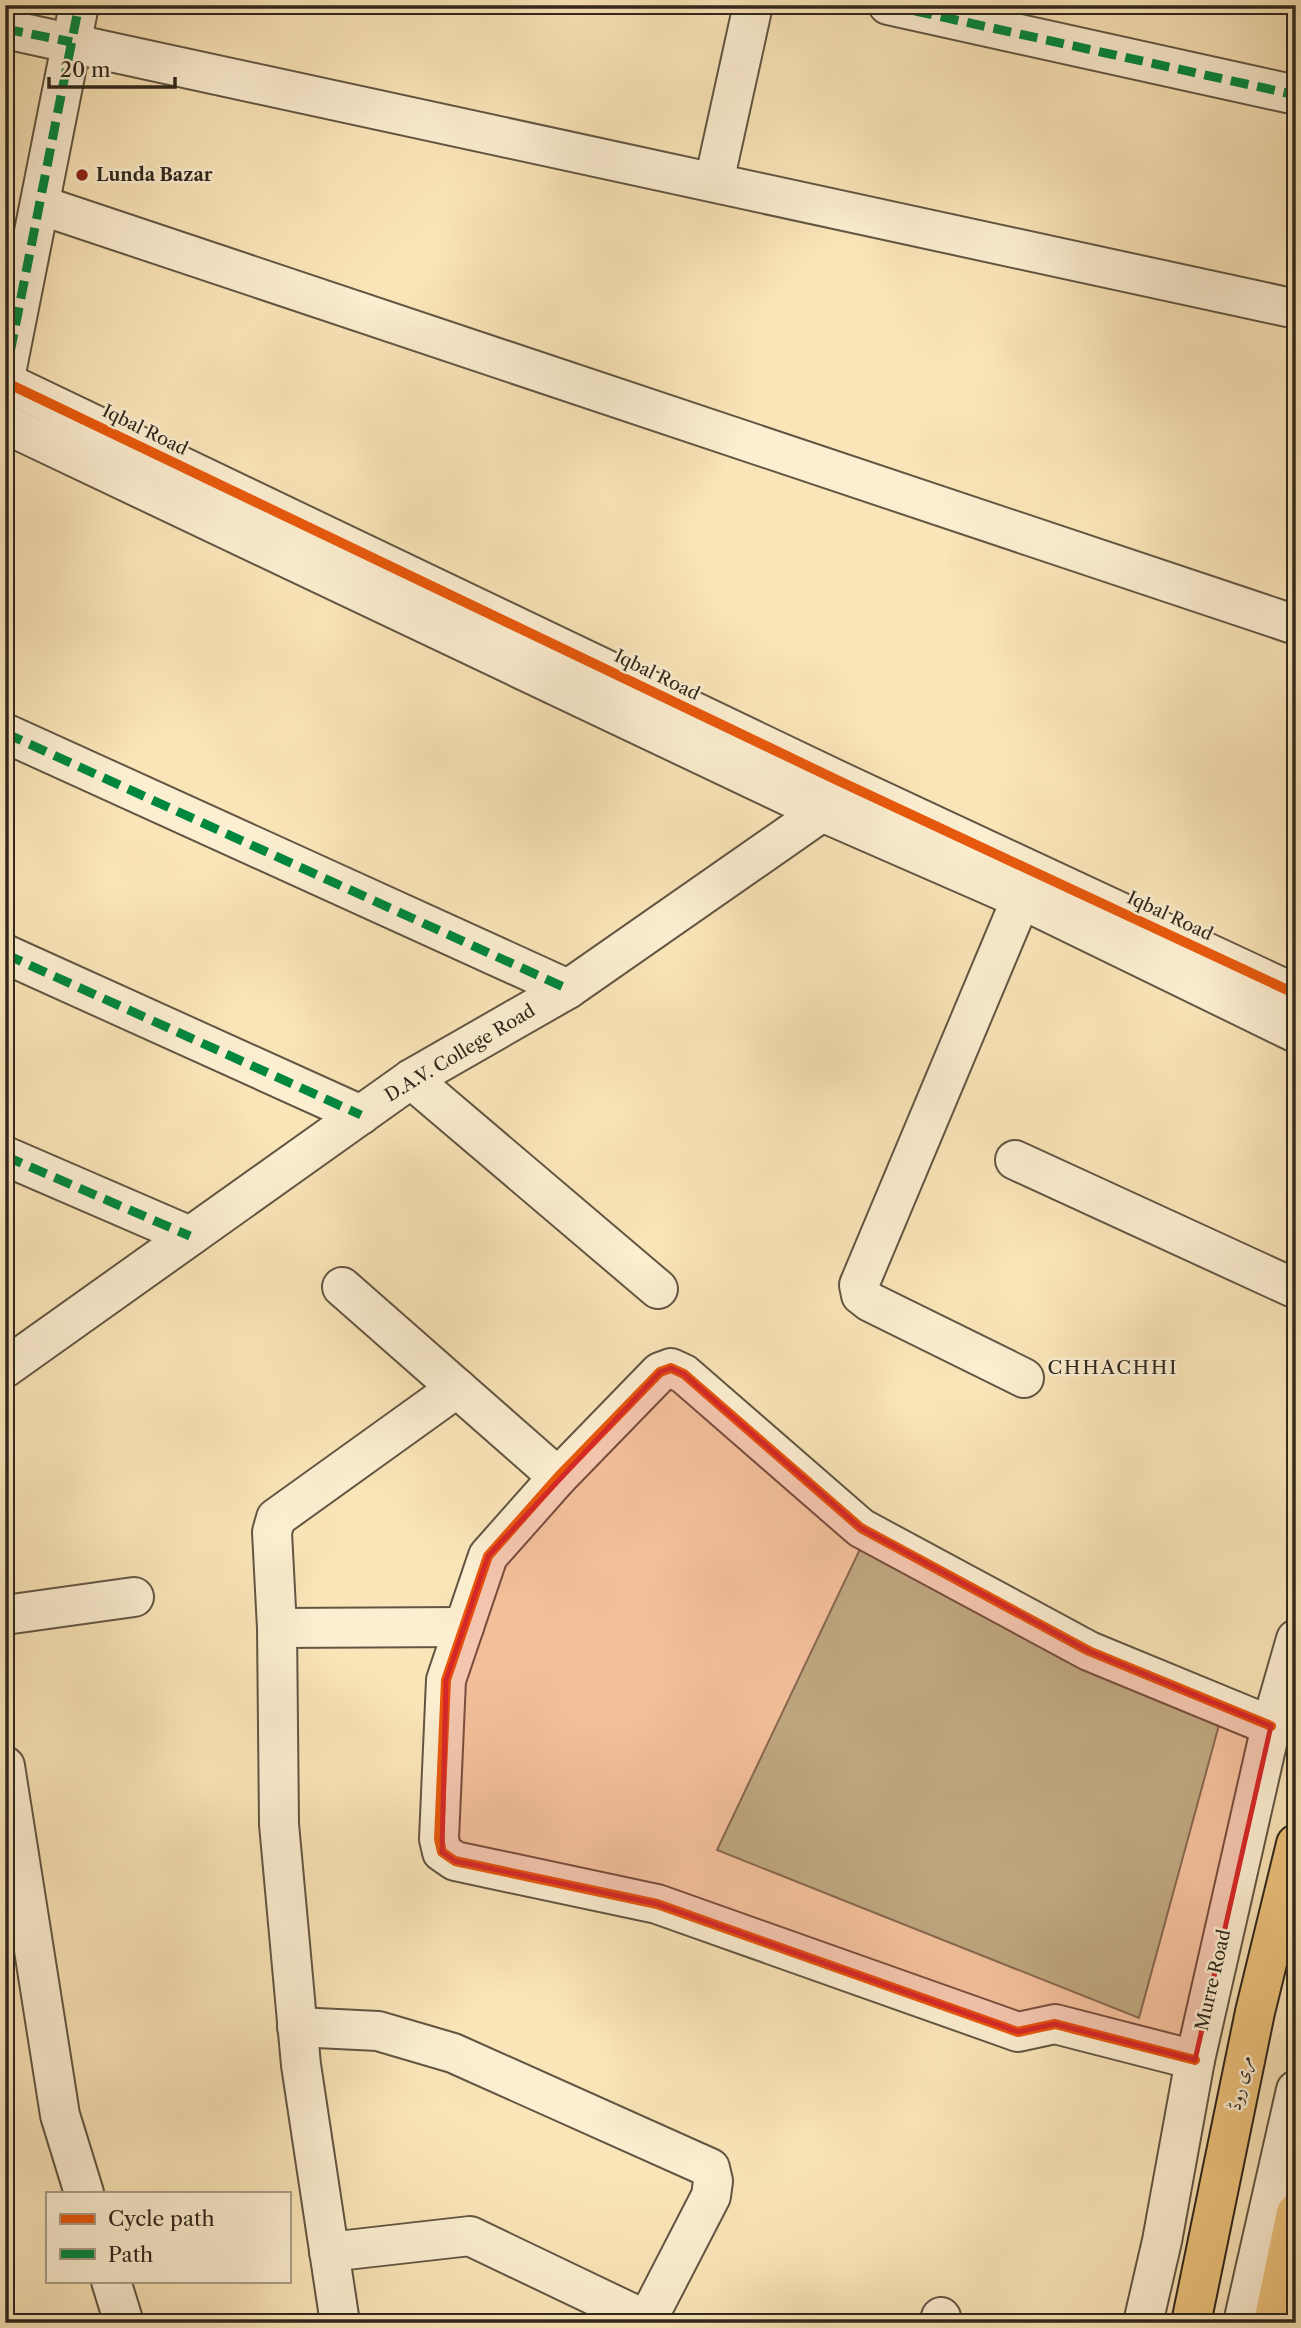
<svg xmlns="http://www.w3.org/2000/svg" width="1301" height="2328" viewBox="0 0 1301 2328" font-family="'Libre Caslon Text',Amiri,serif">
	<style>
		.green { fill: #b8c694; stroke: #747658; stroke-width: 2 }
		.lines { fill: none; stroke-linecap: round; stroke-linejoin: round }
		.minor-casing { stroke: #625643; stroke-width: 42 }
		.major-casing { stroke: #2f271c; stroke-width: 42 }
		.minor { stroke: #fceed1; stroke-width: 38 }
		.major { stroke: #edc27c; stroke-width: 38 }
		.quiet { stroke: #00873e; stroke-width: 9; stroke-dasharray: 18 9; stroke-linecap: butt }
		.cycleway-casing { stroke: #fceed1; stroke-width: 15 }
		.cycleway { stroke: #e8590c; stroke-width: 10 }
		.marked { fill: #d62828; fill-opacity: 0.2; stroke: #d62828; stroke-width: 5; stroke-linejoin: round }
		.poi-dot { fill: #8f2418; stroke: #fceed1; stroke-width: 2.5 }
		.labels { text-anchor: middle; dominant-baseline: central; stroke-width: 5; stroke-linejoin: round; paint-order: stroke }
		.poi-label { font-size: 18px; font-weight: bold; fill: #2f271c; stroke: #fceed1; text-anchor: start }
		.street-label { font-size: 18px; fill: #2f271c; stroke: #fceed1 }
		.neighbourhood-label { font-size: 19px; letter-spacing: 2px; fill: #2f271c; stroke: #fceed1 }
	</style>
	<rect width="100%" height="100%" fill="#fae5b8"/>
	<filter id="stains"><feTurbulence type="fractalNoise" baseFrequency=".00286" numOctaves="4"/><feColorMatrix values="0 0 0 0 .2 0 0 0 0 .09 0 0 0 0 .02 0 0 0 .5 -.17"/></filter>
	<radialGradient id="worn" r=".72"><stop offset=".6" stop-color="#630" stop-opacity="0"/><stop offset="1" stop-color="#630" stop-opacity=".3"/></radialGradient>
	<path class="green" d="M860,1549L1219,1725L1139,2018L717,1850Z"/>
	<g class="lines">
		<defs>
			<g id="minor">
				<path d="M888,5L1296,95"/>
				<path d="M5,29L1296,309"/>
				<path d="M714,182L753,5"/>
				<path d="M40,205L1296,625"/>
				<path d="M5,378L79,5"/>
				<path d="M5,382L839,781L1296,994"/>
				<path d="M5,424L822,812L1021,899L1296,1033"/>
				<path d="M5,733L568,989"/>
				<path d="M1021,899L859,1285L861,1295L870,1302L1024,1378"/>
				<path d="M5,954L361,1115"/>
				<path d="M411,1079L658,1289"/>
				<path d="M5,1156L190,1236"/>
				<path d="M1015,1160L1296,1289"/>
				<path d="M342,1287L558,1477"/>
				<path d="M5,1368L411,1079L568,989L822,812L832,794"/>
				<path d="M5,1615L134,1597"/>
				<path d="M277,1628L464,1627"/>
				<path d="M5,1766L60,2115L84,2193"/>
				<path d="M297,2027L378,2031L453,2053L710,2168L713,2181L711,2196L647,2320"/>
				<path d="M1195,2060L1055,2024L1018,2032L657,1904L455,1861L442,1852L439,1839L446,1680L488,1556L558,1477L660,1372L671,1368L684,1374L861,1528L1089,1651L1271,1726"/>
				<path d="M329,2252L470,2236L652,2323"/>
				<path d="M111,2281L124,2323"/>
				<path d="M340,2323L301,2065L279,1824L277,1628L272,1532L276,1518L457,1388"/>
				<path d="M939,2323L941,2317"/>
				<path d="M1143,2323L1162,2241L1195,2060L1271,1726L1296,1639"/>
				<path d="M1243,2323L1296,2090"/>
			</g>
			<g id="major">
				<path d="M1191,2323L1255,2012L1296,1844"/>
				<path d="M1273,2323L1296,2213"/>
			</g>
		</defs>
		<use href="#minor" class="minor-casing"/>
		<use href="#major" class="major-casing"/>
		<use href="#minor" class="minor"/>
		<use href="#major" class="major"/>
		<g class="quiet">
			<path d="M888,5L1296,95"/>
			<path d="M5,29L72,42"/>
			<path d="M5,378L79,5"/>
			<path d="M5,733L568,989"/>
			<path d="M5,954L361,1115"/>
			<path d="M5,1156L190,1236"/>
		</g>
		<defs>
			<g id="cycleway">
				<path d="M5,382L839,781L1296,994"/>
				<path d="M1195,2060L1055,2024L1018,2032L657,1904L455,1861L442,1852L439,1839L446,1680L488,1556L558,1477L660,1372L671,1368L684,1374L861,1528L1089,1651L1271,1726"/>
			</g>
		</defs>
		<use href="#cycleway" class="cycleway-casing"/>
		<use href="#cycleway" class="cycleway"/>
	</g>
	<path class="marked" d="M671,1368L684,1374L861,1528L1089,1651L1271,1726L1195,2060L1055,2024L1018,2032L657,1904L455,1861L442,1852L446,1680L488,1556L660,1372Z"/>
	<circle class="poi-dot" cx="82" cy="175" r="7"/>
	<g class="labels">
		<g class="poi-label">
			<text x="96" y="175">Lunda Bazar</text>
		</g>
		<g class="street-label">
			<text transform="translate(145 430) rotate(26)">Iqbal Road</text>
			<text transform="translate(657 675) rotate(26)">Iqbal Road</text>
			<text transform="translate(1170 916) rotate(25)">Iqbal Road</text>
			<text transform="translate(460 1053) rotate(-31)">D.A.V. College Road</text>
			<text transform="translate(1213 1980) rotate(-77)">Murre Road</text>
			<text transform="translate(1240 2083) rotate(-78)">مری روڈ</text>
		</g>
		<g class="neighbourhood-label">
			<text x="1113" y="1367">CHHACHHI</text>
		</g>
	</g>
	<rect width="1301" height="2328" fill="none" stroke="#fae5b8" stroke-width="28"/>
	<rect x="7" y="7" width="1287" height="2314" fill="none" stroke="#2f271c" stroke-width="3.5"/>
	<rect x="14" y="14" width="1273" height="2300" fill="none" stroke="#2f271c" stroke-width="2"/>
	<rect x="46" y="2192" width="245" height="91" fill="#fceed1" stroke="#aa9e89" stroke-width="2"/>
	<rect x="60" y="2214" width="35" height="10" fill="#e8590c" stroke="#aa9e89" stroke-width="2"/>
	<text x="108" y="2226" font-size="21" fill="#2f271c">Cycle path</text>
	<rect x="60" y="2249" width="35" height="10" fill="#00873e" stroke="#aa9e89" stroke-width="2"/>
	<text x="108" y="2262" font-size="21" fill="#2f271c">Path</text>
	<path d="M49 77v10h126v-10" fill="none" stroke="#2f271c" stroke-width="3.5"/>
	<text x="60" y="77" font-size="21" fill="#2f271c" stroke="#fceed1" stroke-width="5" paint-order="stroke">20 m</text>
	<rect width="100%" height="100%" filter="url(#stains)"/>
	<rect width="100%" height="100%" fill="url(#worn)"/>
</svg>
